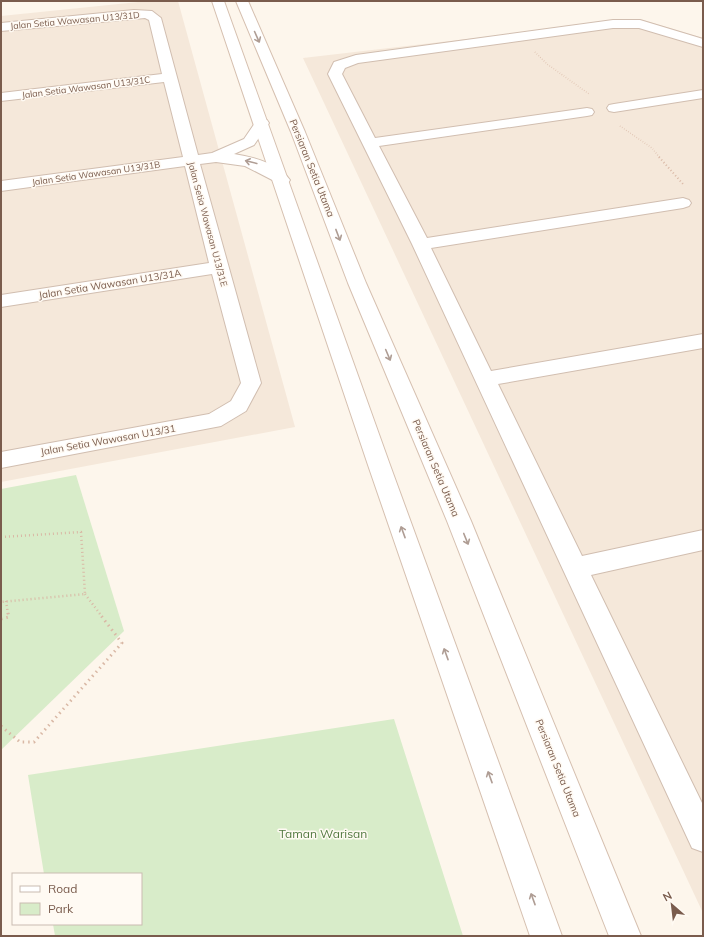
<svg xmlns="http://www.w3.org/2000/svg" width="704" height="937" viewBox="0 0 704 937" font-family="Mulish,sans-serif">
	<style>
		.residential { fill: #f5e8da }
		.green { fill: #d8ecc9 }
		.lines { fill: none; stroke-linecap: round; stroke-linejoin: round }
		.street-casing { stroke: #d1beb0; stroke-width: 2 }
		.secondary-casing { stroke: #d6c0b0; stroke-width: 2 }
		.path-far3 { stroke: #d9b8a5; stroke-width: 1.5; stroke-dasharray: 0.5 2; stroke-linecap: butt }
		.path-far2 { stroke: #d9b8a5; stroke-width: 2; stroke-dasharray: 1 2.5; stroke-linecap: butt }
		.path-far1 { stroke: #d9b8a5; stroke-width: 2.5; stroke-dasharray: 1 3; stroke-linecap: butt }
		.path { stroke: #d9b8a5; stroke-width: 3; stroke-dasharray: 1.5 4; stroke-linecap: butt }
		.street { fill: #fff; fill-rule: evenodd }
		.secondary { fill: #fff; fill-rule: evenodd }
		.oneway { stroke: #af9d94 }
		.labels { text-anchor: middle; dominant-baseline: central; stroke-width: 3; stroke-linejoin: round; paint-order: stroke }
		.far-street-label { font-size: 9px; fill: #7a5c4d; stroke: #fffaf3 }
		.street-label { font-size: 10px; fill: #7a5c4d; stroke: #fffaf3 }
		.near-park-label { font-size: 12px; fill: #537a41; stroke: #fffaf3 }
	</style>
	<rect width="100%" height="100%" fill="#fdf6ec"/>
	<g class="residential">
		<path d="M148,1H178L295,427L1,482V16Z"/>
		<path d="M640,19L703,38V913L303,58Z"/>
	</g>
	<g class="green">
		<path d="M76,475L124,631L1,750V489Z"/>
		<path d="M394,719L463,936H55L53,924H141V874H44L28,775Z"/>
	</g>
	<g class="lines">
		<defs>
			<g id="street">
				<path d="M134,10L152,11L161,18L198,155L212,153L244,139L257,120H267L269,123L254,145L234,154C253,157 278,163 290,180L288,183L282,185L245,166L216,162L200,164L261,383L246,411L221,426L1,468V452L209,414L231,401L241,383L212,274L1,307V295L209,263L185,166L1,191V181L183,157L164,82L1,101V93L162,74L149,20L145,18L1,31V23Z"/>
				<path d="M613,20H640L703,39V47L639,28H613L358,63L345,68L342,74L375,138L587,108L592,109L594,112L592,115L587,116L379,146L427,238L683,198L689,200L691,203L689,206L683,208L431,248L491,371L703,334V348L498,384L582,556L703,530V550L591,575L703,805V852L692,848L412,244L328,74L334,62L356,55Z"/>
				<path d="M703,90V98L614,112L609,111L607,108L609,105L614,104Z"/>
			</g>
			<g id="secondary">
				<path d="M212,1H224L390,465L562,936H530L368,465Z"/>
				<path d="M236,1H248L305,132L366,283L471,521L641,936H609L447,521L348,283L291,132Z"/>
			</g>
		</defs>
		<use href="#street" class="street-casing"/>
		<use href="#secondary" class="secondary-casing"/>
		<g class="path-far3">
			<path d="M535,52L547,64L589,94"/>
			<path d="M620,126L652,148L660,158"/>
		</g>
		<path class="path-far2" d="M659,157L683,184"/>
		<g class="path-far1">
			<path d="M1,537L81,532L85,594L1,602"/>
			<path d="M85,594L100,614"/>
			<path d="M6,601L8,614"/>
		</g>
		<g class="path">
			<path d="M1,619L9,617L8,613"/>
			<path d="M1,726L20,742H34L122,643L99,613"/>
		</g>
		<use href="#street" class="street"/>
		<use href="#secondary" class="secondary"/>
	</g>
	<defs><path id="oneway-shaft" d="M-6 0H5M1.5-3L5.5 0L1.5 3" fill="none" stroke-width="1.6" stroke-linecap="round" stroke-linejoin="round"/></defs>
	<g class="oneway">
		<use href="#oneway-shaft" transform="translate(257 37) rotate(66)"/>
		<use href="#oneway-shaft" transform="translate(251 162) rotate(-166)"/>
		<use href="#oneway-shaft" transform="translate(338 235) rotate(69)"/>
		<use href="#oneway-shaft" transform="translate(388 355) rotate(67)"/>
		<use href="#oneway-shaft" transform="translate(403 532) rotate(-110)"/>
		<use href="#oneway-shaft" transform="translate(466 539) rotate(68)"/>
		<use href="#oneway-shaft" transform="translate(446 654) rotate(-110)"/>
		<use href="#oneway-shaft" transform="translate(490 777) rotate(-110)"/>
		<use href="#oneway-shaft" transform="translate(533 899) rotate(-110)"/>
	</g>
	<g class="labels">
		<g class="far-street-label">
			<text transform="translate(75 20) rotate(-5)">Jalan Setia Wawasan U13/31D</text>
			<text transform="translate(86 87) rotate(-7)">Jalan Setia Wawasan U13/31C</text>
			<text transform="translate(96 173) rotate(-8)">Jalan Setia Wawasan U13/31B</text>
			<text transform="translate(208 224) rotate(75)">Jalan Setia Wawasan U13/31E</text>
		</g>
		<g class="street-label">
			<text transform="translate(312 168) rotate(68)">Persiaran Setia Utama</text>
			<text transform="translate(110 284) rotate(-9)">Jalan Setia Wawasan U13/31A</text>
			<text transform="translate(108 440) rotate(-10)">Jalan Setia Wawasan U13/31</text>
			<text transform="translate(436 468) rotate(67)">Persiaran Setia Utama</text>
			<text transform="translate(558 768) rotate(68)">Persiaran Setia Utama</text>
		</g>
		<g class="near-park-label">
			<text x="323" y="833">Taman Warisan</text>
		</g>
	</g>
	<rect width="704" height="937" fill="none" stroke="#7a5c4d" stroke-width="4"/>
	<rect x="12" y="873" width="130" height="52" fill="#fffaf3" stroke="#cabbb1"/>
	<rect x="20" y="886" width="20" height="6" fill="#ffffff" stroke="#cabbb1"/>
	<text x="48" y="893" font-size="12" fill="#7a5c4d">Road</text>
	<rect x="20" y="903" width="20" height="12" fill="#d8ecc9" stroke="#cabbb1"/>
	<text x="48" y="913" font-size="12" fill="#7a5c4d">Park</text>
	<g transform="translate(672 905) rotate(332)" stroke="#fffaf3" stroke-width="3" paint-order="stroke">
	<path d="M0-3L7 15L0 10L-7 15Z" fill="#7a5c4d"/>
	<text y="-6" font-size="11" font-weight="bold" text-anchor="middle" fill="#7a5c4d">N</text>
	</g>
</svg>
